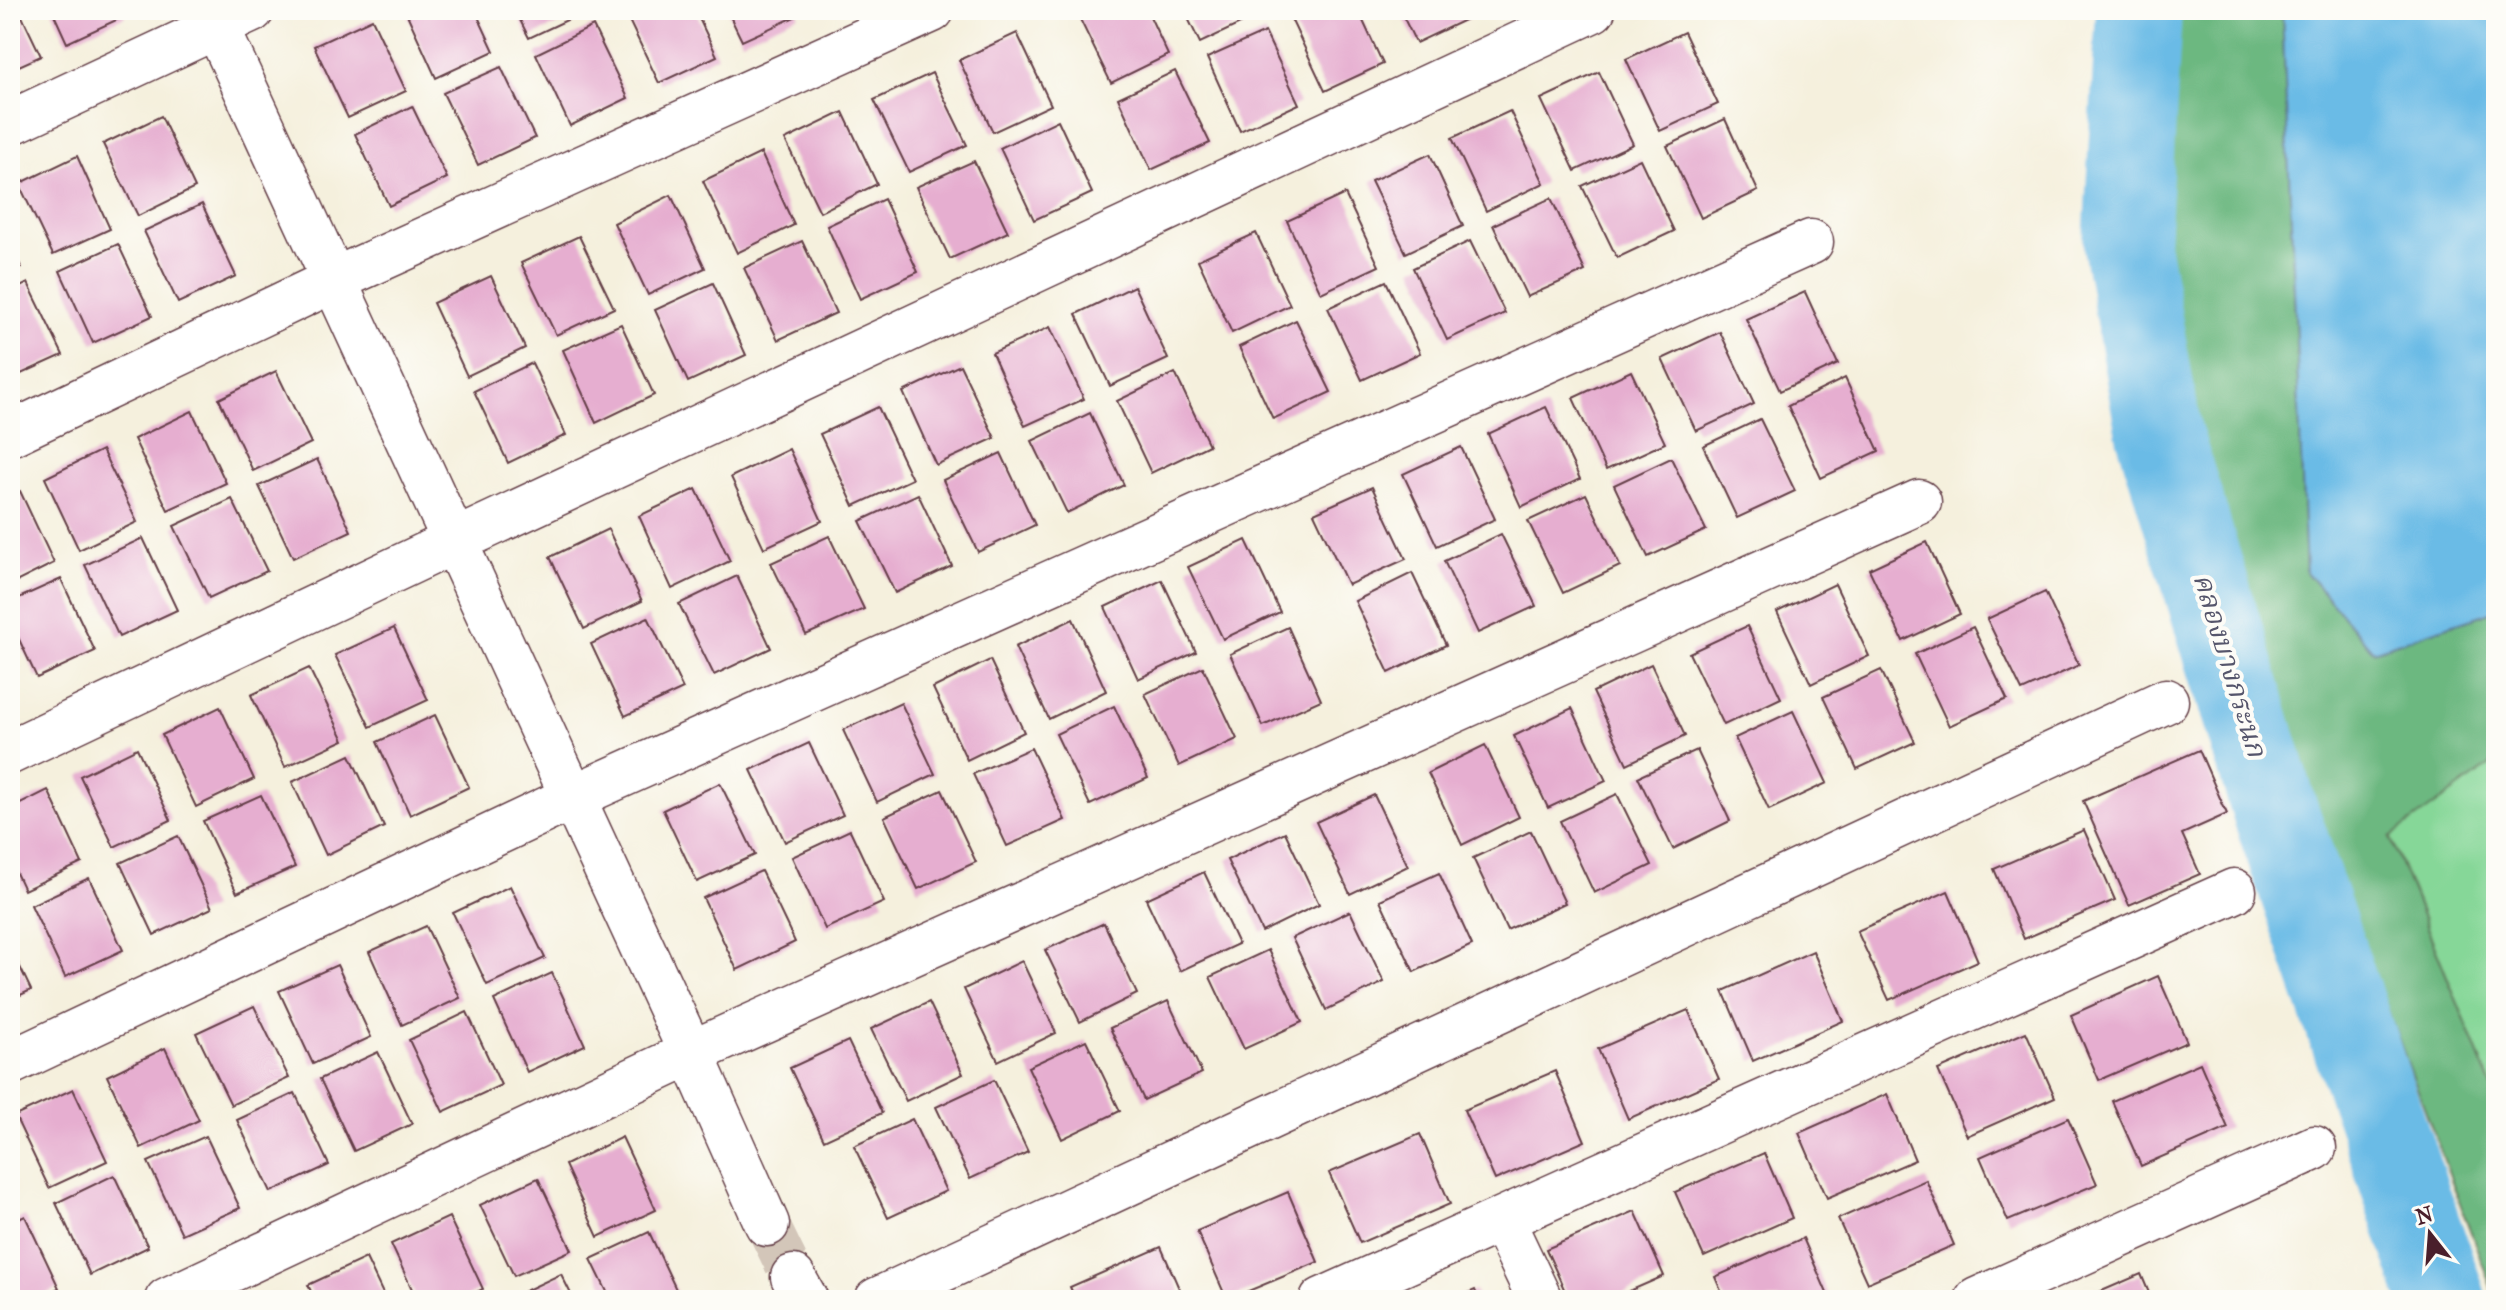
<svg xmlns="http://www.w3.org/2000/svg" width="2506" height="1310" viewBox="0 0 2506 1310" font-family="'IM FELL French Canon','Noto Serif Thai',serif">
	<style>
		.green { fill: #86d798; stroke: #687b62; stroke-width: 2 }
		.forest { fill: #6cb880; stroke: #5b6c56; stroke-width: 2 }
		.water { fill: #6bbbe6; stroke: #5a6d88; stroke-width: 2 }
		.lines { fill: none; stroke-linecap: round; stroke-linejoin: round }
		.river { stroke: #6bbbe6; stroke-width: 86 }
		.building { fill: #e6aed0 }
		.minor-tunnel { stroke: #d3c6b9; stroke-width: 44; stroke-dasharray: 44 22; stroke-linecap: butt }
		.minor-casing { stroke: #643e46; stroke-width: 47 }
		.minor { stroke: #fff; stroke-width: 44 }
		.labels { text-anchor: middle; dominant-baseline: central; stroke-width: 8; stroke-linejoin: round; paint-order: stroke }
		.water-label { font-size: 28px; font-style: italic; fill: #56566c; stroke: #fdfcf7 }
	</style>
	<rect width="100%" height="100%" fill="#fdfcf7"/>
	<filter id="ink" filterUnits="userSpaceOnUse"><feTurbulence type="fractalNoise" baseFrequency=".0125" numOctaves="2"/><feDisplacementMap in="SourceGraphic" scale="16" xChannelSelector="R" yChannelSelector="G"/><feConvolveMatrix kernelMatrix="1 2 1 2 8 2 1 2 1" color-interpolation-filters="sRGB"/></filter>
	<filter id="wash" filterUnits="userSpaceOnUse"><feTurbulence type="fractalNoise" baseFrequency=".006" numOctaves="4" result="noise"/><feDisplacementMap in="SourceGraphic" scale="32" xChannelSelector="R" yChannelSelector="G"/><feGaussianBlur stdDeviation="1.8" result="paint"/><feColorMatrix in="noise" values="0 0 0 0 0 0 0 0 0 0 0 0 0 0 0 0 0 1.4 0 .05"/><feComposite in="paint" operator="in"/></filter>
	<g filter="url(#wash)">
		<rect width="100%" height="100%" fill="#f5f0dd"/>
		<path class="green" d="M2496,761V1097L2390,836Z"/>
		<path class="forest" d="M2153,10H2282L2306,572L2373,651L2496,610V761L2390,837L2496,1097V1300L2310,801L2168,364Z"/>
		<path class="water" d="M2282,10H2496V610L2373,651L2306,572Z"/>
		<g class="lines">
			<path class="river" d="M2139,10L2126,245L2159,433L2273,805L2443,1300"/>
		</g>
		<g id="blocks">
			<g class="building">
				<path d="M10,10H19L41,56L10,70Z"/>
				<path d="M52,10H123L125,16L67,43Z"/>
				<path d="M405,10H475L494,51L436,78Z"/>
				<path d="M515,10H588L529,38Z"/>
				<path d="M624,10H695L717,56L659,83Z"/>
				<path d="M727,10H797L799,15L742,41Z"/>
				<path d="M1147,10L1168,55L1111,83L1076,11Z"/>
				<path d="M1184,10H1254L1257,16L1200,43Z"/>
				<path d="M1309,10H1358L1383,64L1325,91L1291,19Z"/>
				<path d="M1400,10H1471L1473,16L1416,43Z"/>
				<path d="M372,19L406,91L348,118L314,46Z"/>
				<path d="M593,26L628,98L570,126L536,54Z"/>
				<path d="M1265,32L1299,104L1240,131L1207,58Z"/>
				<path d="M1684,32L1718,104L1660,131L1626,59Z"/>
				<path d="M1017,33L1051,105L993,132L959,60Z"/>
				<path d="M501,67L535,138L478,165L443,93Z"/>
				<path d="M1175,71L1210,143L1151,170L1118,98Z"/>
				<path d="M1599,72L1633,144L1575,171L1541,99Z"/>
				<path d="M932,73L967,145L909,172L874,100Z"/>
				<path d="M412,106L447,178L389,206L355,134Z"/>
				<path d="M1510,111L1544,183L1486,211L1452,138Z"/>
				<path d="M843,112L877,184L820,212L785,140Z"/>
				<path d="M161,116L195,188L138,216L103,144Z"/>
				<path d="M1725,119L1758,191L1701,218L1667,146Z"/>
				<path d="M1058,120L1092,193L1034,220L1000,148Z"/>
				<path d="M761,153L794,225L737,253L703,181Z"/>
				<path d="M1430,154L1463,226L1406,253L1371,181Z"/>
				<path d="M77,156L110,229L53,255L19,184Z"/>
				<path d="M1640,159L1674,231L1617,258L1582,186Z"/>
				<path d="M974,161L1008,232L950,259L916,187Z"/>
				<path d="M1345,194L1379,266L1321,293L1287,221Z"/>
				<path d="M671,195L705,268L648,295L614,223Z"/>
				<path d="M1551,198L1585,271L1527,297L1493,225Z"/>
				<path d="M884,199L918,272L860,299L827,226Z"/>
				<path d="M202,204L236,276L178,303L144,231Z"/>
				<path d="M1256,233L1290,305L1232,333L1198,260Z"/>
				<path d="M579,236L614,308L556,335L521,263Z"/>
				<path d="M802,241L836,313L778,340L744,268Z"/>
				<path d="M1470,241L1505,313L1447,340L1413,268Z"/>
				<path d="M10,243L21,267L10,273Z"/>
				<path d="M118,244L152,316L93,343L60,271Z"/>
				<path d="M491,276L525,348L467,376L433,303Z"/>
				<path d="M1386,281L1420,353L1362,380L1328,308Z"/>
				<path d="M28,283L63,355L10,379V292Z"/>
				<path d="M713,283L746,355L688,382L655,310Z"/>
				<path d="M1134,286L1168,359L1110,386L1076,314Z"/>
				<path d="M1805,292L1838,364L1780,391L1746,319Z"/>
				<path d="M1296,320L1331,392L1273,419L1239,347Z"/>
				<path d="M621,324L654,395L596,423L563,350Z"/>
				<path d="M1050,327L1084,399L1025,426L992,353Z"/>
				<path d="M1720,332L1754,404L1696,431L1662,359Z"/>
				<path d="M532,363L566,435L508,463L474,391Z"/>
				<path d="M960,365L995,438L936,465L903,392Z"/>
				<path d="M276,371L311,443L253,471L219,399Z"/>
				<path d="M1631,371L1665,443L1606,470L1573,398Z"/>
				<path d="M1175,373L1209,445L1151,473L1117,401Z"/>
				<path d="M1845,378L1879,451L1821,478L1788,406Z"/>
				<path d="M878,407L912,479L854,506L820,434Z"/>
				<path d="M1546,407L1580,479L1521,507L1488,434Z"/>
				<path d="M192,411L226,483L168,510L134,439Z"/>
				<path d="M1090,413L1124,485L1067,513L1032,441Z"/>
				<path d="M1760,419L1795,491L1737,518L1703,446Z"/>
				<path d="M1461,447L1495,519L1437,546L1403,474Z"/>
				<path d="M789,449L822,521L764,548L731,477Z"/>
				<path d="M102,450L137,522L79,550L45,478Z"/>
				<path d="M1001,453L1035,525L978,552L943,480Z"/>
				<path d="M1671,458L1706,530L1648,557L1614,485Z"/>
				<path d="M317,459L351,531L293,558L259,486Z"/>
				<path d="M1372,487L1406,559L1348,585L1314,513Z"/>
				<path d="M696,489L730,561L672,589L639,516Z"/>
				<path d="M20,491L54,563L10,585V496Z"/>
				<path d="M918,494L952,566L895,593L860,521Z"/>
				<path d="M1586,494L1620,566L1563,593L1528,521Z"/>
				<path d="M232,499L267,571L209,598L174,526Z"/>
				<path d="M608,529L642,601L584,629L550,557Z"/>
				<path d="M1501,534L1536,606L1478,633L1444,561Z"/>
				<path d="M829,536L864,609L806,635L771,563Z"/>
				<path d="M143,538L177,610L119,637L85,565Z"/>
				<path d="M1246,540L1280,612L1223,639L1188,567Z"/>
				<path d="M1927,542L1960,614L1903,641L1869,569Z"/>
				<path d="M1412,573L1446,645L1389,673L1355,601Z"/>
				<path d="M737,576L771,648L714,675L679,604Z"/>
				<path d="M61,579L95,651L37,678L10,620V602Z"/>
				<path d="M1162,580L1196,652L1138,679L1105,607Z"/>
				<path d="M1835,584L1869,656L1811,684L1777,612Z"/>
				<path d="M2045,592L2079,665L2022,691L1987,619Z"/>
				<path d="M648,617L683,689L625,716L591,644Z"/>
				<path d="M1073,619L1106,691L1049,719L1015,647Z"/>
				<path d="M1747,626L1781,698L1724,725L1689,653Z"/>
				<path d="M1288,627L1321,700L1263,726L1230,654Z"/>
				<path d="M1973,627L2007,699L1949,726L1915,654Z"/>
				<path d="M394,628L428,700L370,727L335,655Z"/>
				<path d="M990,660L1024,732L967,760L933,688Z"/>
				<path d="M1651,664L1685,736L1627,764L1593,692Z"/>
				<path d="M1203,667L1237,739L1179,766L1145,694Z"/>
				<path d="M309,668L344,740L285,767L251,695Z"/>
				<path d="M1881,670L1915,742L1857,769L1823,697Z"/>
				<path d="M901,703L935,774L877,802L843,730Z"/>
				<path d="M1114,706L1148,778L1090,805L1056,734Z"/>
				<path d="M220,707L254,779L196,807L162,735Z"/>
				<path d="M1572,708L1606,781L1548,808L1514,736Z"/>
				<path d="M1793,711L1827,783L1769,810L1735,738Z"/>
				<path d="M435,715L469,787L410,815L377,742Z"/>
				<path d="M809,743L843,815L785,842L751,770Z"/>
				<path d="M1485,745L1519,817L1462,845L1428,773Z"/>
				<path d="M137,748L171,820L114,847L80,776Z"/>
				<path d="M1031,748L1065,820L1007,846L973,774Z"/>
				<path d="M1697,750L1730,821L1673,849L1638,777Z"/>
				<path d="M2199,750L2227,814L2182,834L2200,874L2129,905L2083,801Z"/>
				<path d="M350,755L384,827L326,855L292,782Z"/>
				<path d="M720,783L755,855L697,882L663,810Z"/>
				<path d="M48,790L82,863L24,890L10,860V809Z"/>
				<path d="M942,790L976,862L918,889L884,817Z"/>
				<path d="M1617,794L1652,865L1594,893L1560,821Z"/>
				<path d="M261,795L295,867L237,893L203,821Z"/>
				<path d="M1374,795L1408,866L1350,894L1316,822Z"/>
				<path d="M850,830L884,902L825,929L792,857Z"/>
				<path d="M2084,830L2115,900L2024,939L1994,869Z"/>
				<path d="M1531,831L1565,903L1507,930L1473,858Z"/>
				<path d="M1285,832L1319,904L1262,932L1227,860Z"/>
				<path d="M178,836L212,908L154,935L120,863Z"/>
				<path d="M761,871L795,942L737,970L703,898Z"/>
				<path d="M1204,872L1238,944L1180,971L1146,899Z"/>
				<path d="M1439,873L1472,945L1414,972L1380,900Z"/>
				<path d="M89,878L123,950L65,977L31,905Z"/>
				<path d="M510,886L545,958L487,985L453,913Z"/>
				<path d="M1948,891L1978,961L1889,1000L1857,931Z"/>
				<path d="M1350,911L1384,982L1326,1010L1292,938Z"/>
				<path d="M1104,923L1137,994L1080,1022L1045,950Z"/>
				<path d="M426,926L460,998L402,1025L369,952Z"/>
				<path d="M10,946L31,990L10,1000Z"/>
				<path d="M1268,950L1302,1022L1244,1049L1210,977Z"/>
				<path d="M1813,951L1843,1021L1753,1061L1723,991Z"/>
				<path d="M1022,961L1056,1033L998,1061L964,989Z"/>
				<path d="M337,965L371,1037L313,1064L279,991Z"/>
				<path d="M552,973L585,1045L527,1072L494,1000Z"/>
				<path d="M2158,976L2187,1042L2099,1080L2071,1015Z"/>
				<path d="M1168,1001L1202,1073L1144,1100L1110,1028Z"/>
				<path d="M929,1002L963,1074L906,1101L871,1029Z"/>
				<path d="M254,1006L289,1078L231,1105L196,1033Z"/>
				<path d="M1688,1010L1719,1079L1628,1119L1598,1049Z"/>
				<path d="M467,1012L501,1085L443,1112L409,1040Z"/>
				<path d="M2026,1032L2055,1097L1967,1136L1938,1070Z"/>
				<path d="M1086,1040L1120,1111L1062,1139L1028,1067Z"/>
				<path d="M848,1041L882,1113L824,1140L790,1068Z"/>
				<path d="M165,1048L199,1120L141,1148L107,1076Z"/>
				<path d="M378,1052L412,1124L354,1151L320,1079Z"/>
				<path d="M2200,1063L2228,1128L2141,1166L2112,1101Z"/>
				<path d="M1555,1071L1585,1141L1495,1180L1464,1110Z"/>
				<path d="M994,1080L1028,1152L970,1179L936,1107Z"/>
				<path d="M73,1089L107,1161L49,1188L15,1116Z"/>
				<path d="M295,1093L329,1165L271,1192L237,1120Z"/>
				<path d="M1887,1094L1915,1160L1827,1198L1799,1133Z"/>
				<path d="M2068,1118L2097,1184L2008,1221L1980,1157Z"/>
				<path d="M912,1119L946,1191L888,1218L854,1146Z"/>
				<path d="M1420,1134L1450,1204L1360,1243L1329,1173Z"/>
				<path d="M206,1136L240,1208L182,1234L148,1162Z"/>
				<path d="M622,1137L656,1210L598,1237L565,1165Z"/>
				<path d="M1764,1153L1792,1218L1704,1257L1675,1192Z"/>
				<path d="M114,1175L148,1247L90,1275L56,1203Z"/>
				<path d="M538,1178L572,1250L514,1276L480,1205Z"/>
				<path d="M1926,1180L1954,1245L1867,1283L1838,1219Z"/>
				<path d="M1288,1192L1318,1262L1227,1300L1197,1231Z"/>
				<path d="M1635,1211L1664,1276L1609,1300H1569L1546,1249Z"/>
				<path d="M25,1216L59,1288L33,1300H10V1223Z"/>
				<path d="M449,1217L483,1289L460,1300H417L391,1244Z"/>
				<path d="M649,1232L681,1300H611L591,1259Z"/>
				<path d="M1803,1238L1830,1300H1725L1715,1277Z"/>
				<path d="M1161,1247L1184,1300H1076L1070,1287Z"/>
				<path d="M366,1258L386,1300H315L308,1285Z"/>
				<path d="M561,1274L574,1300H506Z"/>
				<path d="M2141,1274L2152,1300H2081Z"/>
				<path d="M1475,1290L1479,1300H1452Z"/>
			</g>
		</g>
	</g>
	<g filter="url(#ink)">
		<use href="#blocks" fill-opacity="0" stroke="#643e46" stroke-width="2"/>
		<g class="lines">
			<path class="minor-tunnel" d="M767,1224L793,1277"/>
			<defs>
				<g id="minor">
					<path d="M209,10L691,1053L767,1224"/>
					<path d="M10,123L252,10"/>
					<path d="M10,434L334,280L932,10"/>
					<path d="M10,752L455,541L1593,10"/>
					<path d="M10,1063L573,797L1811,242"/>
					<path d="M1502,1220L1540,1300"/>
					<path d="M793,1277L806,1300"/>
					<path d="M167,1300L691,1053L1919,502"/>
					<path d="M877,1300L2166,701"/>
					<path d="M1322,1300L2234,891"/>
					<path d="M1977,1300L2314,1148"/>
				</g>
			</defs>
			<use href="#minor" class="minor-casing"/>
			<use href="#minor" class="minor"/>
		</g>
	</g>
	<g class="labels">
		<g class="water-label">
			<text transform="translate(2230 665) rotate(73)">คลองบางกระนก</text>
		</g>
	</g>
	<rect width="2506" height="1310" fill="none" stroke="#fdfcf7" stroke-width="40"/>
	<g transform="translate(2430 1234) rotate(343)" stroke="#fdfcf7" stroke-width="6" paint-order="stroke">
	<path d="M0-6L14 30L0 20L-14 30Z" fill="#4a1f2b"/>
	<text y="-12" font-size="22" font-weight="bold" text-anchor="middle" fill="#4a1f2b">N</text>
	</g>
</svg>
